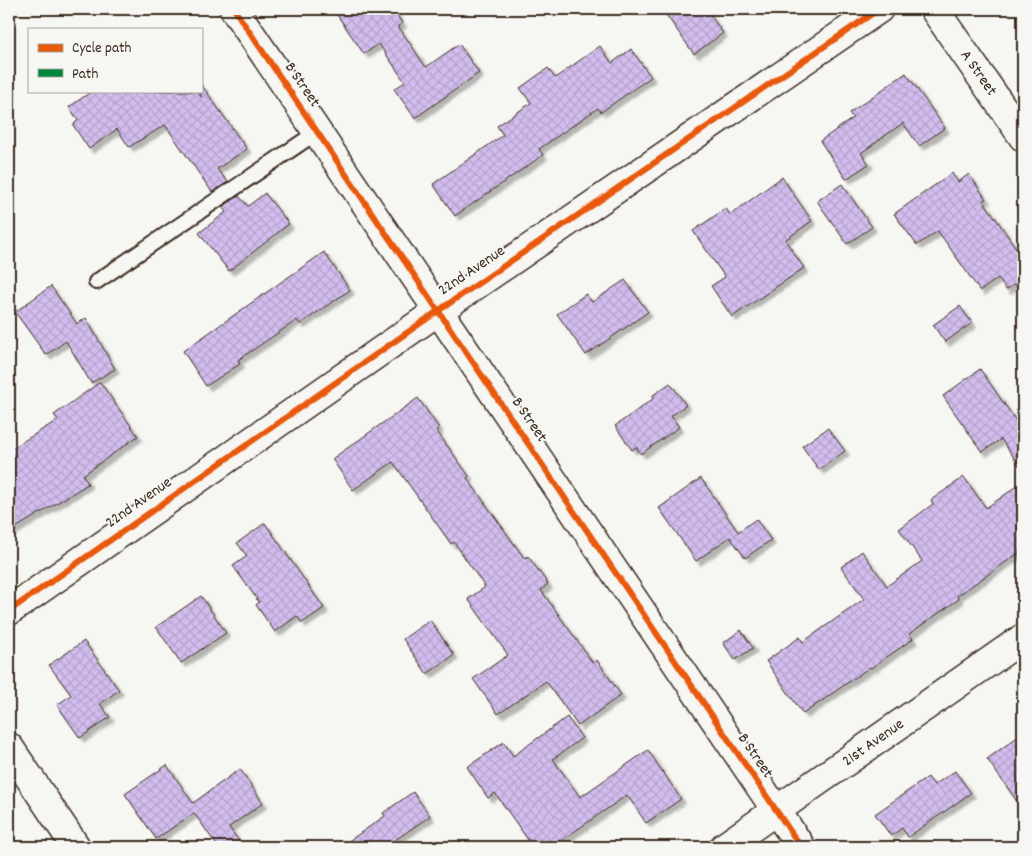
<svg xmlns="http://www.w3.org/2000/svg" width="1032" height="856" viewBox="0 0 1032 856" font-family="Dekko,sans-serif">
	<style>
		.building { fill: url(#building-cross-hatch); stroke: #3b2a1e; filter: url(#shadow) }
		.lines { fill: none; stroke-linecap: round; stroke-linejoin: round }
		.lane-casing { stroke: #3b2a1e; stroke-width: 18 }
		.street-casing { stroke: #3b2a1e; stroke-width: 31 }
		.lane { stroke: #f6f6f2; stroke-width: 14 }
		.street { stroke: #f6f6f2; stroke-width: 28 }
		.quiet { stroke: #00873e; stroke-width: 5; stroke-dasharray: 10 5; stroke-linecap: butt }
		.cycleway-casing { stroke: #f6f6f2; stroke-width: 9 }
		.cycleway { stroke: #e8590c; stroke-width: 6 }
		.labels { text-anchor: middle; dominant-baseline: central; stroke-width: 4; stroke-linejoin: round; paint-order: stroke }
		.street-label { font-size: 16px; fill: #3b2a1e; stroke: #f6f6f2 }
	</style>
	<defs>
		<pattern id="building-cross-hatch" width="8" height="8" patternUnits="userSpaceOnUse" patternTransform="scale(1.25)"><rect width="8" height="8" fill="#d2bdee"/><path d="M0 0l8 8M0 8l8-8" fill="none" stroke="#b5a3cc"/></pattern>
		<filter id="shadow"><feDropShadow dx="4.5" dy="4.5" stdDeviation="1" flood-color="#0004"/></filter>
	</defs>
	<rect width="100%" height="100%" fill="#f6f6f2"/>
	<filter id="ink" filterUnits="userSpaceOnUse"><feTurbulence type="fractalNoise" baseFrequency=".02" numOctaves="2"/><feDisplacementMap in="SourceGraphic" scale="10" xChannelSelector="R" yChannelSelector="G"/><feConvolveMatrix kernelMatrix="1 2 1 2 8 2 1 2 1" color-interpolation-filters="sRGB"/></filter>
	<g filter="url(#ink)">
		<g class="building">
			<path d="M333,9H393L402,23L398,26L426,67L459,44L479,73L415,118L394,89L405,82L379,44L364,54Z"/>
			<path d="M662,9H706L723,33L694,54Z"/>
			<path d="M600,46L612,63L631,49L651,77L601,112L598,108L539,149L543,155L455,216L433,184L503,135L497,126L531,103L520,88L548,68L555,78Z"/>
			<path d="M906,73L945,128L919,146L903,123L861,153L869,164L846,179L820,141L853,118L849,113Z"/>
			<path d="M201,84L247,149L217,169L228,182L212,192L165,125L129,147L117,129L89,149L73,125L78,120L69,107L92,91H197L201,97Z"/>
			<path d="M952,173L958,182L969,174L986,199L983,200L1023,258V278L1006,290L998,278L980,291L938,231L917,245L894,214Z"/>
			<path d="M782,177L812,221L785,240L804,268L732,317L711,286L725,277L693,231L726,208L730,215Z"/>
			<path d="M842,184L872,227L847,244L817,201Z"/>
			<path d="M265,193L289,224L229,271L199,233L226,212L222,207L239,196L248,206Z"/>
			<path d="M324,252L350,290L300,324L297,320L238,360L240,364L206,386L183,351Z"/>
			<path d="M625,280L648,312L586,355L557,314L586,294L592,302Z"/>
			<path d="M51,286L77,324L86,318L115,369L91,383L66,341L46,355L15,312Z"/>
			<path d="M960,306L972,323L945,342L933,325Z"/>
			<path d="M980,369L1023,431V471L1001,439L982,452L943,396Z"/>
			<path d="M100,382L138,436L83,475L88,484L9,532V450L58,420L54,415Z"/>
			<path d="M670,383L686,405L671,416L679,427L641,454L636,447L632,450L615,426L654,398L652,396Z"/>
			<path d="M418,398L439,428L436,430L469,476L467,478L525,559L528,556L548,584L541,590L593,663L597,660L621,695L578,726L546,681L498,714L473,679L508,655L468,599L485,587L454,542L451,544L393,462L353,490L332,459Z"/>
			<path d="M828,428L845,451L819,470L802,446Z"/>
			<path d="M964,477L986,508L1023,482V550L957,596L959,599L909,634L913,639L871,668L870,667L803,714L766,661L800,637L803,642L864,599L841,567L862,551L887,586L922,561L899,529L933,504L931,500Z"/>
			<path d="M701,478L738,532L756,519L771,540L745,558L730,537L696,561L659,508Z"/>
			<path d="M265,523L324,608L302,623L297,616L275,632L256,605L259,602L233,566L247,556L237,543Z"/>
			<path d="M201,596L226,633L181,663L156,627Z"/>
			<path d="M430,620L454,655L427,674L403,639Z"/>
			<path d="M741,630L753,648L735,660L723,643Z"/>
			<path d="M84,641L119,690L100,704L110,717L80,738L57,705L71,695L49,665Z"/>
			<path d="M567,717L582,738L553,759L580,797L648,750L681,799L646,823L627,795L552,847H533L495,793L488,798L467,767L504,742L513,756Z"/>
			<path d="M1023,733V810L987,759Z"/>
			<path d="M167,765L193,803L240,769L263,803L229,827L243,847H218L194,813L156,839L125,794Z"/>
			<path d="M955,771L971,793L908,837L902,828L891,836L875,814L928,777L934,785Z"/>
			<path d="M413,792L430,816L385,847H340L385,816L383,813Z"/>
		</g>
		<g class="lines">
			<defs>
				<path id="lane" d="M96,282L317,132"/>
				<g id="street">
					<path d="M234,9L801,847"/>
					<path id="s1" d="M934,9L1023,137"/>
					<path d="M9,611L438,311L879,9"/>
					<path d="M9,747L76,847"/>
					<path id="s2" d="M724,847L1023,638"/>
				</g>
			</defs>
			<use href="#lane" class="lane-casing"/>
			<use href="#street" class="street-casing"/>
			<use href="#lane" class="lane"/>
			<use href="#street" class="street"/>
			<path class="quiet" d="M1019,641L1023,647"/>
			<defs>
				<g id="cycleway">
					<path d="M234,9L801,847"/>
					<path d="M9,611L438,311L879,9"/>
				</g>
			</defs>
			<use href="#cycleway" class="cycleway-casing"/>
			<use href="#cycleway" class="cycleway"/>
		</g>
	</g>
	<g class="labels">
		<g class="street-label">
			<text stroke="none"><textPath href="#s1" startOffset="78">A Street</textPath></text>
			<text transform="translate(302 85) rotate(56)">B Street</text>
			<text transform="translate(472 271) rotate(-34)">22nd Avenue</text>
			<text transform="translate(529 420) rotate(56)">B Street</text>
			<text transform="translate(139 503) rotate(-35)">22nd Avenue</text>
			<text stroke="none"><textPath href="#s2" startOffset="182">21st Avenue</textPath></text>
			<text transform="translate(755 756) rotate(56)">B Street</text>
		</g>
	</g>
	<rect width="1032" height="856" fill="none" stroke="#f6f6f2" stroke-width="30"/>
	<rect x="15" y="15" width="1002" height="826" fill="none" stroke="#3b2a1e" stroke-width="2" filter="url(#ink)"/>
	<rect x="28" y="28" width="175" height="65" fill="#f6f6f2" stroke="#aba49d"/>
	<rect x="38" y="44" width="25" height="8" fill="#e8590c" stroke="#aba49d"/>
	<text x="72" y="52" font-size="15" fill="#3b2a1e">Cycle path</text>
	<rect x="38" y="69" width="25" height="8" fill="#00873e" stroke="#aba49d"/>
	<text x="72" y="78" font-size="15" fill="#3b2a1e">Path</text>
</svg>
